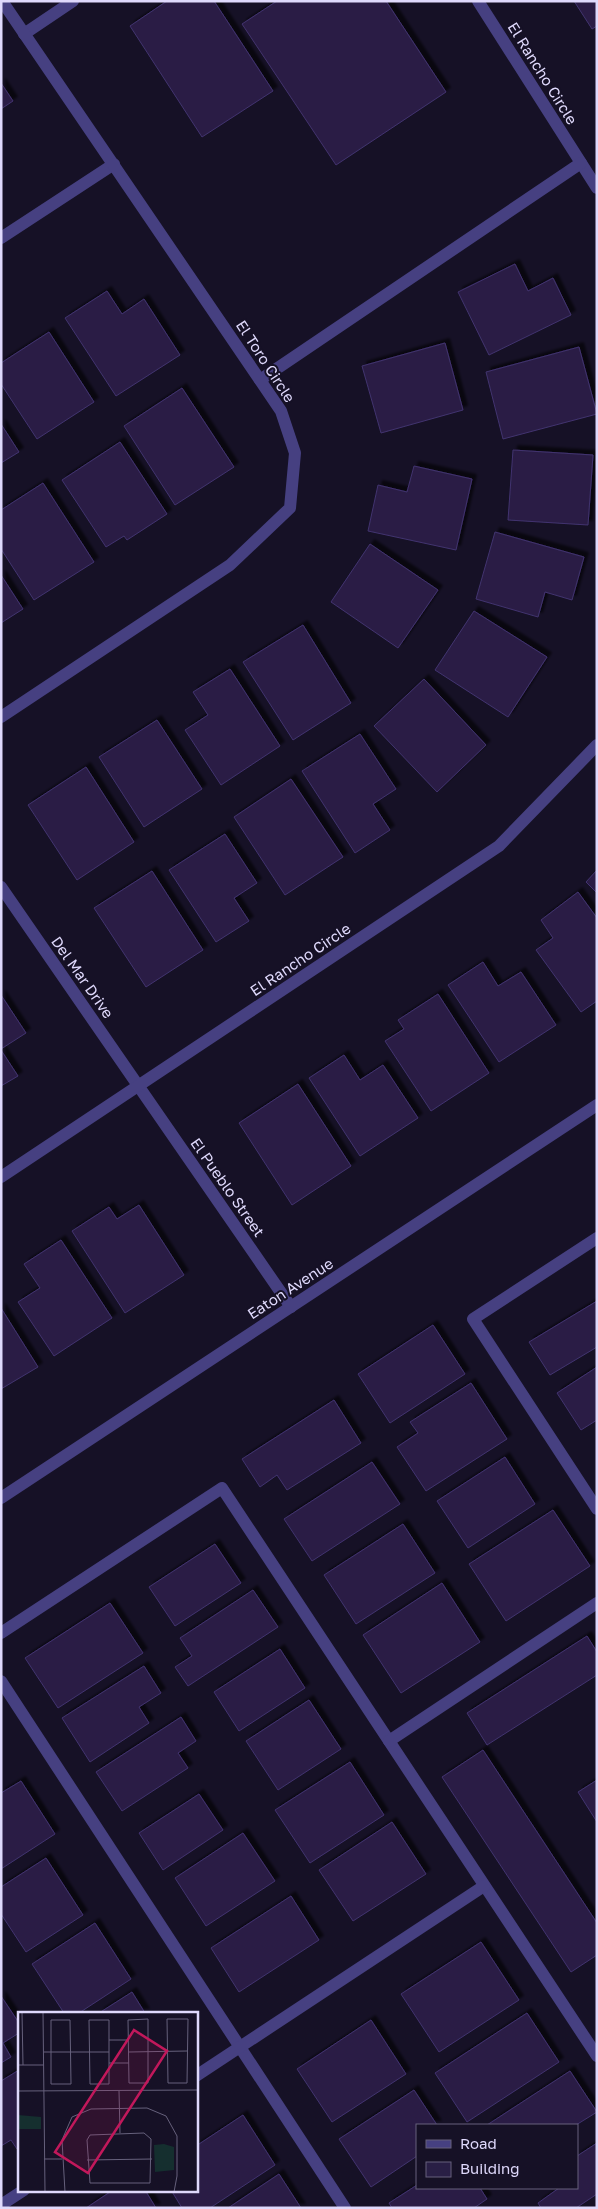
<svg xmlns="http://www.w3.org/2000/svg" width="598" height="2209" viewBox="0 0 598 2209" font-family="'Golos Text',sans-serif">
	<style>
		.building { fill: #291f45; stroke: #42336f; filter: url(#shadow) }
		.lines { fill: none; stroke-linecap: round; stroke-linejoin: round }
		.minor { stroke: #464081; stroke-width: 12 }
		.labels { text-anchor: middle; dominant-baseline: central; stroke-width: 4; stroke-linejoin: round; paint-order: stroke }
		.street-label { font-size: 15px; fill: #dfd9fc; stroke: #161126 }
		.inset-road { fill: none; stroke: #66617c; stroke-width: 1 }
		.view { fill: #c2185b; fill-opacity: 0.15; stroke: #c2185b; stroke-width: 2.5 }
		.inset-edge { fill: none; stroke: #dfd9fc; stroke-width: 2.5 }
	</style>
	<defs>
		<filter id="shadow"><feDropShadow dx="4.5" dy="-4.5" stdDeviation="1" flood-color="#0009"/></filter>
	</defs>
	<rect width="100%" height="100%" fill="#161126"/>
	<g class="building">
		<path d="M167,1H214L273,91L202,137L130,26Z"/>
		<path d="M277,1H386L446,92L336,165L242,24Z"/>
		<path d="M574,1H597V26L592,29Z"/>
		<path d="M1,83L13,101L1,109Z"/>
		<path d="M515,264L528,291L553,278L571,315L489,355L458,292Z"/>
		<path d="M107,291L122,314L144,299L180,355L116,396L65,318Z"/>
		<path d="M49,332L94,402L37,439L1,384V363Z"/>
		<path d="M445,343L463,410L381,433L362,366Z"/>
		<path d="M579,347L597,414L503,439L486,372Z"/>
		<path d="M182,388L234,467L175,505L124,426Z"/>
		<path d="M1,424L19,452L1,463Z"/>
		<path d="M120,442L167,514L127,540L124,536L106,547L62,480Z"/>
		<path d="M513,450L593,455L588,525L508,520Z"/>
		<path d="M414,466L472,479L456,550L368,531L378,485L407,492Z"/>
		<path d="M43,483L94,562L34,600L1,549V510Z"/>
		<path d="M495,532L584,557L572,600L545,592L538,617L476,599Z"/>
		<path d="M370,544L438,590L398,648L331,602Z"/>
		<path d="M1,575L23,609L1,623Z"/>
		<path d="M474,611L547,657L508,717L435,670Z"/>
		<path d="M303,625L351,703L293,740L243,662Z"/>
		<path d="M230,669L280,746L221,785L185,730L208,715L193,692Z"/>
		<path d="M424,679L486,745L437,792L374,726Z"/>
		<path d="M157,720L202,789L144,827L99,757Z"/>
		<path d="M360,734L396,789L373,804L390,830L355,853L302,771Z"/>
		<path d="M86,767L134,842L77,880L28,805Z"/>
		<path d="M291,779L343,857L285,895L234,817Z"/>
		<path d="M225,834L257,883L234,898L249,921L216,942L169,870Z"/>
		<path d="M597,870V893L586,882Z"/>
		<path d="M152,871L203,950L146,987L94,908Z"/>
		<path d="M578,892L597,918V1001L581,1012L536,950L553,938L541,920Z"/>
		<path d="M483,962L498,986L521,972L556,1025L499,1062L448,985Z"/>
		<path d="M438,994L489,1073L431,1111L385,1041L404,1029L398,1020Z"/>
		<path d="M1,995L26,1033L1,1049Z"/>
		<path d="M1,1050L18,1076L1,1086Z"/>
		<path d="M344,1055L360,1080L383,1065L418,1118L360,1156L309,1078Z"/>
		<path d="M298,1084L351,1166L292,1205L239,1123Z"/>
		<path d="M139,1205L184,1275L125,1313L72,1231L109,1207L117,1219Z"/>
		<path d="M61,1240L112,1318L54,1356L18,1302L40,1288L24,1264Z"/>
		<path d="M597,1301V1347L550,1375L529,1342Z"/>
		<path d="M1,1308L38,1367L1,1389Z"/>
		<path d="M433,1325L465,1374L390,1423L358,1374Z"/>
		<path d="M597,1367V1420L581,1430L557,1393Z"/>
		<path d="M471,1383L507,1439L426,1491L397,1447L418,1433L410,1422Z"/>
		<path d="M334,1400L361,1443L287,1490L277,1475L260,1487L242,1459Z"/>
		<path d="M505,1457L535,1504L468,1548L437,1501Z"/>
		<path d="M372,1462L400,1504L312,1561L284,1519Z"/>
		<path d="M553,1510L590,1566L506,1621L469,1564Z"/>
		<path d="M403,1524L435,1573L356,1624L324,1575Z"/>
		<path d="M215,1544L241,1583L175,1626L149,1587Z"/>
		<path d="M442,1583L480,1642L401,1693L363,1635Z"/>
		<path d="M253,1590L278,1627L188,1686L175,1667L192,1656L180,1638Z"/>
		<path d="M110,1603L143,1653L58,1708L25,1658Z"/>
		<path d="M587,1636L597,1652V1675L487,1745L467,1713Z"/>
		<path d="M280,1649L305,1688L239,1731L214,1692Z"/>
		<path d="M144,1666L161,1693L139,1707L149,1723L90,1762L62,1718Z"/>
		<path d="M309,1700L341,1749L278,1790L246,1741Z"/>
		<path d="M181,1717L196,1741L178,1753L188,1768L122,1811L96,1772Z"/>
		<path d="M483,1750L597,1923V1955L571,1972L442,1777Z"/>
		<path d="M350,1762L384,1815L310,1863L275,1810Z"/>
		<path d="M597,1780V1822L578,1792Z"/>
		<path d="M21,1781L55,1834L1,1869V1793Z"/>
		<path d="M199,1794L223,1830L163,1870L139,1833Z"/>
		<path d="M392,1822L426,1874L353,1921L319,1870Z"/>
		<path d="M243,1833L275,1881L206,1926L175,1878Z"/>
		<path d="M46,1858L83,1915L26,1952L1,1914V1887Z"/>
		<path d="M291,1896L319,1940L239,1992L211,1948Z"/>
		<path d="M95,1923L131,1979L79,2013H64L32,1964Z"/>
		<path d="M481,1942L519,2000L439,2052L401,1994Z"/>
		<path d="M132,1992L145,2013H99Z"/>
		<path d="M1,1996L19,2023V2033L3,2043L11,2057L1,2063Z"/>
		<path d="M527,2013L559,2062L467,2122L435,2073Z"/>
		<path d="M371,2020L406,2074L332,2122L297,2069Z"/>
		<path d="M19,2070V2148L17,2149L11,2140L1,2146V2081Z"/>
		<path d="M570,2071L597,2112L576,2125H487Z"/>
		<path d="M414,2090L437,2125H417V2156L371,2187L339,2139Z"/>
		<path d="M243,2115L275,2165L210,2208H182L171,2190H196V2146Z"/>
		<path d="M597,2143V2194L576,2208H541L538,2203L559,2188H577V2156Z"/>
		<path d="M279,2174L301,2208H228Z"/>
		<path d="M417,2185V2188H480L487,2199L474,2208H392L389,2203Z"/>
		<path d="M113,2190H145L156,2208H86Z"/>
	</g>
	<g class="lines">
		<g class="minor">
			<path d="M478,1L597,188"/>
			<path d="M24,34L73,1"/>
			<path d="M1,238L114,164"/>
			<path d="M260,380L581,163"/>
			<path d="M1,717L230,565L290,508L295,453L281,411L2,1"/>
			<path d="M1,887L291,1307"/>
			<path d="M1,1177L499,846L597,745"/>
			<path d="M597,1238L473,1319L597,1509"/>
			<path d="M1,1498L597,1105"/>
			<path d="M1,1633L222,1488L597,2056"/>
			<path d="M1,1681L345,2208"/>
			<path d="M389,1741L597,1603"/>
			<path d="M196,2076L484,1886"/>
			<path d="M1,2205L24,2190"/>
		</g>
	</g>
	<g class="labels">
		<g class="street-label">
			<text transform="translate(543 73) rotate(58)">El Rancho Circle</text>
			<text transform="translate(266 361) rotate(57)">El Toro Circle</text>
			<text transform="translate(300 959) rotate(-34)">El Rancho Circle</text>
			<text transform="translate(83 977) rotate(55)">Del Mar Drive</text>
			<text transform="translate(228 1187) rotate(55)">El Pueblo Street</text>
			<text transform="translate(290 1288) rotate(-33)">Eaton Avenue</text>
		</g>
	</g>
	<g transform="translate(18 2012)">
		<rect width="180" height="180" fill="#161126"/>
		<path d="M0,103L23,105V117H0ZM146,132L156,135V158L137,160L136,133Z" fill="#152f2f"/>
		<path class="inset-road" d="M4,0L5,53M25,0L27,180M130,7V71H111L110,8ZM149,7H170L169,71H150ZM33,8H52L53,72H33ZM71,8H91V72H72ZM91,28H111M26,40H91M111,40L169,39M91,51H111M0,53H26M0,79L180,78M101,79L102,121M126,121L133,127L132,171H72L69,128L72,123ZM26,147H44M69,148L134,147M47,180L44,128L54,105L73,97L129,96L148,104L159,124V164L156,180"/>
		<path class="view" d="M116,18L149,39L70,161L37,140Z"/>
		<rect width="180" height="180" class="inset-edge"/>
	</g>
	<rect width="598" height="2209" fill="none" stroke="#dfd9fc" stroke-width="5"/>
	<rect x="416" y="2124" width="162" height="65" fill="#161126" stroke="#66617c"/>
	<rect x="426" y="2140" width="25" height="8" fill="#464081" stroke="#66617c"/>
	<text x="460" y="2149" font-size="15" fill="#dfd9fc">Road</text>
	<rect x="426" y="2162" width="25" height="15" fill="#291f45" stroke="#66617c"/>
	<text x="460" y="2174" font-size="15" fill="#dfd9fc">Building</text>
</svg>
